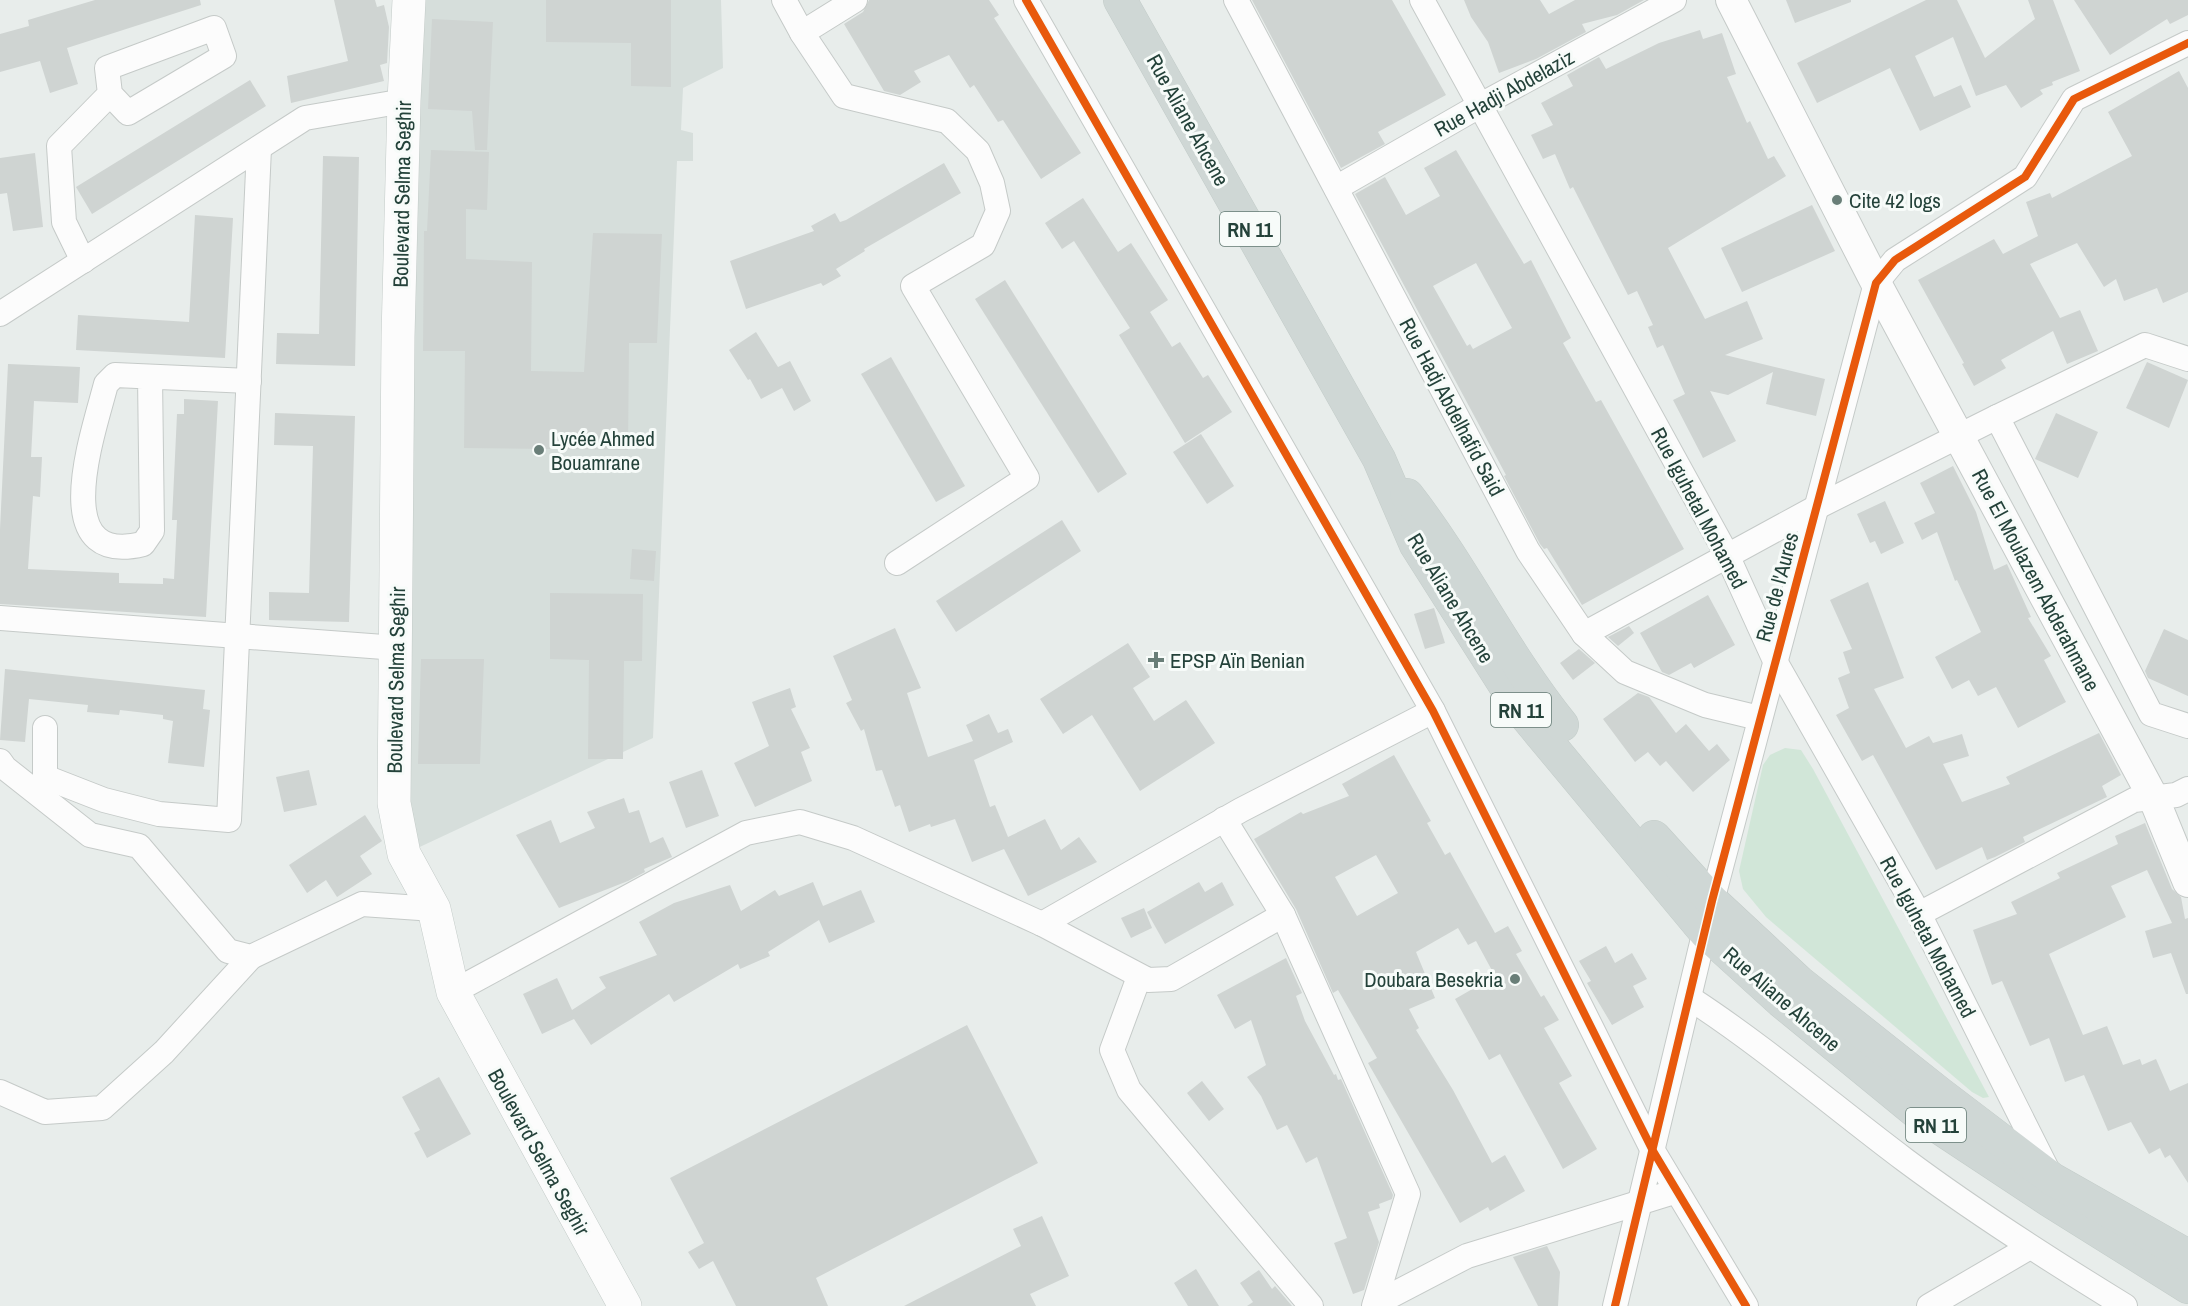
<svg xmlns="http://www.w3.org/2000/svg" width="2188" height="1306" viewBox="0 0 2188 1306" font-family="'Archivo Narrow',sans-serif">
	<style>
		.built { fill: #d6dedb }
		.green { fill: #d1e6d8 }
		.building { fill: #cfd4d2; fill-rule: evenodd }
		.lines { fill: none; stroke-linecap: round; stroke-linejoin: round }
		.minor-casing { stroke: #c5cac8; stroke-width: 26 }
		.tertiary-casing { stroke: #c5cac8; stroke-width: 32 }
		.secondary-casing { stroke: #c3cbc8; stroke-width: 34 }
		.primary-casing { stroke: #c3ccc9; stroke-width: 34 }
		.minor { stroke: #fcfcfc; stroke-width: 24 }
		.tertiary { stroke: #fcfcfc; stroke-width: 30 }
		.secondary { stroke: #fcfcfc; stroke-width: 33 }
		.primary { stroke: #cfd7d5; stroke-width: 33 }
		.cycleway-casing { stroke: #f7fbf9; stroke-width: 11 }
		.cycleway { stroke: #e8590c; stroke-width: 8 }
		.poi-dot { fill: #697e78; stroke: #f7fbf9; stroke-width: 2 }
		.labels { text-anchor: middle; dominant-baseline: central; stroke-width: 6; stroke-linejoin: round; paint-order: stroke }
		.shield { fill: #f7fbf9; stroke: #637a73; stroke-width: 1.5 }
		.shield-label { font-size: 20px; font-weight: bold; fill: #24423a }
		.street-label { font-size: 21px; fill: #24423a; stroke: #f7fbf9 }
		.poi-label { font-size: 21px; fill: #24423a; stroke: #f7fbf9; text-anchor: start }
	</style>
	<rect width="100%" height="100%" fill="#e8edeb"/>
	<path class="built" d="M418,0H721L723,68L683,88L681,130L693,133V161H677L653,738L409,852Z"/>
	<path class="green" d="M1785,748L1801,750L1813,769L1989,1097L1983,1098L1972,1092L1766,917L1743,889L1739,871L1763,765L1770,755Z"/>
	<g class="building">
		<path d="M95,0H200L201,5L67,48L78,84L50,93L40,61L0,72V34L29,26L28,20Z"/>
		<path d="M334,0H375L377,7L384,5L389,27L387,63L380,65L384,81L291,103L287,76L348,61Z"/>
		<path d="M546,0H671V87L631,86V43L546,42Z"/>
		<path d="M869,0H989L999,15L994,18L1081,153L1041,179L1003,120L998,122L974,85L970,88L949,55L914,71L921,82L900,95L884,91L844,24L863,12Z"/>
		<path d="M1252,0H1392L1446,95L1378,132L1385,144L1341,168Z"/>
		<path d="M1464,0H1540L1549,14L1575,0H1644L1617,15L1582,24L1586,32L1536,59L1499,73L1488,42L1471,17Z"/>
		<path d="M1786,0H1851V2L1795,23Z"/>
		<path d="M1926,0H1957L1985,58L2035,19L2028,0H2053L2080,71L2052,82L2053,85L2040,90L2043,94L2021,108L2006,85L1976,96L1953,37L1915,56L1934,97L1961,85L1971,107L1920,131L1890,68L1817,103L1797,63Z"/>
		<path d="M2074,0H2188V15L2170,24L2167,19L2110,55Z"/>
		<path d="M432,19L493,22L487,150H475L472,111L428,109Z"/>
		<path d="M1700,30L1703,39L1722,33L1736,74L1727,77L1747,123L1750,121L1768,159L1774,156L1786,176L1668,248L1705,319L1747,301L1763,339L1725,355L1825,379L1816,416L1766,404L1773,372L1728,395L1710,391L1736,441L1703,458L1673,400L1685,394L1663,345L1657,348L1648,327L1653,325L1637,291L1628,295L1573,187L1570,189L1555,154L1543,159L1531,135L1553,125L1541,103L1573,86L1567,75L1599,57L1606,69L1659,43Z"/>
		<path d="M2179,71L2188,88V292L2163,303L2157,288L2124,301L2116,279L2104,287L2077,243L2030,264L2060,318L2080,310L2098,351L2067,364L2053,331L2001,360L2006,368L1974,386L1962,364L1964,363L1918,280L1994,239L2003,254L2038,236L2026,202L2050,193L2052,198L2132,156L2108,112Z"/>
		<path d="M250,80L266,106L92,214L76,187Z"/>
		<path d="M431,150L489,152L487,210L466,209V259L532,262L531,371L584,372L593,233L662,234L657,343H629L628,450L464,448L465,351H423L424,231H427Z"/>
		<path d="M1456,150L1524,264L1531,260L1571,338L1563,343L1596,402L1601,400L1684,549L1582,605L1547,548L1544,549L1540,544L1504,476L1506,475L1355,194L1385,177L1406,215L1440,196L1424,168ZM1476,263L1512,328L1473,349L1470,344L1467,346L1433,286Z"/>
		<path d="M35,153L43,227L13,231L7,193L0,194V158Z"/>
		<path d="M323,156L359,157L355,366L276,364L277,333L319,334Z"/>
		<path d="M944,163L961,193L864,249L865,251L836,269L841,276L823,286L821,283L746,309L730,261L814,231L811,226L835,213L840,222L846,220Z"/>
		<path d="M1083,198L1118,252L1131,243L1168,300L1150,312L1172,347L1180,342L1203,378L1208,375L1232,412L1185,443L1119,335L1130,328L1074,241L1062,249L1045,223Z"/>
		<path d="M1812,205L1835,251L1742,292L1721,248Z"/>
		<path d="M195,215L233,218L225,358L76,350L78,315L189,322Z"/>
		<path d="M1005,280L1127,474L1098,493L975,299Z"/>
		<path d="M756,332L778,367L790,361L811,401L794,411L782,388L761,399L750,379L748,380L729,350Z"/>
		<path d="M891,357L965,486L936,502L861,374Z"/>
		<path d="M2147,362L2188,380L2169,428L2126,408Z"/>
		<path d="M8,364L80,367L78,403L34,401L31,457H42L40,497L33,496L28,569L119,573V583L163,584V578L174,579L177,520H172L177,414H184V399L218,401L206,617L0,604V529Z"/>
		<path d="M275,413L355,416L349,622L269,620V592L309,593L313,446L274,445Z"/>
		<path d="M2056,413L2098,432L2078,478L2035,459Z"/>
		<path d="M1201,434L1234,486L1207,504L1173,452Z"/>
		<path d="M1953,466L1976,512L1994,570L2007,564L2031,617L2028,618L2051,656L2044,660L2066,702L2018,728L1996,687L1978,696L1969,680L1952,689L1935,657L1981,632L1957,580L1955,581L1937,532L1922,540L1914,523L1935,513L1920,483Z"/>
		<path d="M1885,501L1904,543L1881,554L1875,541L1870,543L1857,514Z"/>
		<path d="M1062,520L1081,551L956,632L936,601Z"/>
		<path d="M632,549L656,551L654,581L630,579Z"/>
		<path d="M1868,582L1904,678L1874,689L1906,748L1929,736L1933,743L1962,734L1969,756L1943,764L1962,802L2010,784L2006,777L2099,733L2121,775L2102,786L2107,797L2023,837L2025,842L1995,857L1987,860L1982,847L1936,870L1873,755L1862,761L1836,715L1849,708L1838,678L1850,673L1843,652L1852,649L1830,600Z"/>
		<path d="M550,593L643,594L642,661H624L623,759H588L589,660L550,659Z"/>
		<path d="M1708,595L1735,645L1694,668L1691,663L1669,675L1662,672L1640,633Z"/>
		<path d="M1434,608L1445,643L1425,649L1414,614Z"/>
		<path d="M1629,626L1634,633L1618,646L1608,637Z"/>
		<path d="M895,628L921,688L907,693L928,757L973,741L966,725L989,714L998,733L1008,729L1013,742L974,760L990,807L995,805L1008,837L1045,819L1061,850L1079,837L1097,862L1028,896L1004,849L972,862L955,819L931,827L930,824L909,832L900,805L895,807L882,770L876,771L864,729L861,731L846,703L852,700L833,656Z"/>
		<path d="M2164,629L2188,640V696L2148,678L2145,671Z"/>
		<path d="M1128,643L1150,677L1133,688L1154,721L1186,700L1215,743L1140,791L1092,715L1063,734L1040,699Z"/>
		<path d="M1579,649L1595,663L1573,680L1560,663Z"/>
		<path d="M421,659H484L480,764H418Z"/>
		<path d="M5,669L205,690L203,709L210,710L204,767L168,763L173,721L163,719V715L120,710L119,715L87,712L88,705L29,699L25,742L0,740Z"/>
		<path d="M790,688L796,707L791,709L810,748L801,752L812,781L755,807L734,763L769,746L752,702Z"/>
		<path d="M1638,693L1649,697L1676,733L1686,724L1709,751L1717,744L1730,760L1693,792L1666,761L1660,766L1648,752L1635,762L1603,719Z"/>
		<path d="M1394,755L1431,821L1427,823L1445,855L1450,852L1495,933L1508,926L1522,951L1516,954L1541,997L1544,995L1559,1020L1544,1028L1572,1076L1559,1083L1597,1149L1563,1169L1500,1054L1489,1060L1455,999L1495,976L1476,941L1468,945L1458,928L1416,952L1435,998L1409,1009L1419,1028L1416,1030L1453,1090L1492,1163L1505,1155L1525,1191L1490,1211L1488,1207L1460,1223L1368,1063L1377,1058L1338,990L1333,993L1296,909L1254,839L1301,812L1303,814L1349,796L1342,784ZM1376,855L1398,893L1357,916L1335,877Z"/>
		<path d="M309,770L317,805L284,812L276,777Z"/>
		<path d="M702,770L719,816L686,828L669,782Z"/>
		<path d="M624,798L629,813L639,810L650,843L663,837L672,857L644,869L645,872L628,881L559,908L516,835L551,820L560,843L595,828L587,812Z"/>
		<path d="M365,815L382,841L360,856L372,874L337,897L326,880L307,893L289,865Z"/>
		<path d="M2145,823L2172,889L2181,897L2185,919L2188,918V994H2186L2171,953L2153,958L2145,931L2172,923L2147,870L2111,886L2126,917L2049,954L2083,1035L2107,1026L2123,1065L2140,1059L2142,1065L2156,1059L2170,1091L2188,1083V1183L2170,1155L2165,1158L2160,1148L2149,1154L2131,1122L2108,1131L2084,1075L2065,1082L2049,1038L2030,1046L2002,981L1992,985L1973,930L2017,914L2011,902L2060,878L2057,873L2118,844L2115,836Z"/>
		<path d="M813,882L823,906L861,890L875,922L829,943L819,920L768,952L770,956L740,969L738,964L674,1002L669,994L591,1045L574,1019L542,1034L523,994L557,978L572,1010L606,988L599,977L657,955L639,922L674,903L730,885L741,911L775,890L779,896Z"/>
		<path d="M1199,882L1205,892L1222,882L1234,905L1165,944L1147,912Z"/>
		<path d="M1144,908L1152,928L1131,938L1121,918Z"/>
		<path d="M1606,946L1615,963L1632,953L1647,979L1633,986L1644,1007L1612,1025L1587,983L1591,981L1579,961Z"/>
		<path d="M1286,958L1302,993L1296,996L1305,1021L1334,1075L1336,1074L1338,1080L1341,1079L1393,1195L1392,1199L1379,1204L1380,1208L1368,1212L1379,1242L1364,1290L1353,1294L1334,1243L1347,1238L1317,1157L1306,1163L1287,1125L1277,1130L1261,1096L1247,1077L1266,1065L1251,1020L1235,1029L1217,995Z"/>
		<path d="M967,1025L1038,1163L816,1278L828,1306H736L713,1261L699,1269L688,1252L704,1243L670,1178Z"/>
		<path d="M439,1077L471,1134L427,1158L414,1133L420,1130L402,1097Z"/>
		<path d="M1202,1081L1224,1109L1209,1121L1187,1093Z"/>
		<path d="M1042,1216L1069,1276L1030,1294L1036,1306H904L1021,1246L1013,1229Z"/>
		<path d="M1547,1246L1560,1272L1558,1306H1538L1513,1257Z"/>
		<path d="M1196,1269L1219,1306H1188L1174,1283Z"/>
		<path d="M1259,1270L1272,1289L1275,1286L1292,1306H1247L1253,1302L1240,1283Z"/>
	</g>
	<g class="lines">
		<defs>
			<g id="minor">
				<path d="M784,0L802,33L844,96L947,121L978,151L992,183L998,211L983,245L913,286L1027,478L897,563"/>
				<path d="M1026,0L1433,711L1653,1151L1746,1306"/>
				<path d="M1236,0L1528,551L1584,634L1625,672L1705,705L1759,718"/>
				<path d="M1422,0L1727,555L1776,663L1919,914L2050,1175"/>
				<path d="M802,33L855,0"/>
				<path d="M1336,188L1479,106L1674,0"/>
				<path d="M83,261L64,222L59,146L110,94L107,68L214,28L224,56L128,113L110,94"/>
				<path d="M0,314L305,118L404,101"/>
				<path d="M2188,359L2145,345L1997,417L2151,714L2188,726"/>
				<path d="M150,377L152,531L143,544C45,568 94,431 106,384L115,375L249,381"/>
				<path d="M0,618L397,648"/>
				<path d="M1584,634L1817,507L1997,417"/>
				<path d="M45,728V777L104,800L159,814L229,820L259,148"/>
				<path d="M0,761L5,768L90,835L139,846L228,951L251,957L362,904L434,909"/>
				<path d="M1224,819L1283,915L1408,1194L1374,1306"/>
				<path d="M1919,914L2134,800L2176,795L2188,789"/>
				<path d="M1042,924L1241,810L1433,711"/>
				<path d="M1139,977L1112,1050L1129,1090L1311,1306"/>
				<path d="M453,992L746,833L800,822L853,838L1042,924L1148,980L1171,979L1283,915"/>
				<path d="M1691,999C1766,1048 1833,1106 1905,1160C1976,1213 2050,1260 2125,1306"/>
				<path d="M0,1092L45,1112L102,1108L164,1052L251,957"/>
				<path d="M1375,1304L1467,1256L1677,1191"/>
				<path d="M1615,1306L1712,901L1876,283L1895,260L2025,177L2074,99L2188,43"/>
				<path d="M1929,1306L2030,1247"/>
			</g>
			<path id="tertiary" d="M1731,0L1876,283L2154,799L2188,882"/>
			<path id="secondary" d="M409,0L404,101L398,337L394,803L404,854L434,909L453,992L625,1306"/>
			<g id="primary">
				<path d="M1120,0L1379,459L1416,545L1520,709L1706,933L1781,1001L1919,1114L2049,1200L2188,1287"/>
				<path d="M1407,495C1464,568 1504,653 1562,725"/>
				<path d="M1654,837L1712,901L1799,982L1939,1093L2052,1179L2188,1256"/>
			</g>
		</defs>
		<use href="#minor" class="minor-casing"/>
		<use href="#tertiary" class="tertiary-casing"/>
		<use href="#secondary" class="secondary-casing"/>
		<use href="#primary" class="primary-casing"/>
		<use href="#minor" class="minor"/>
		<use href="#tertiary" class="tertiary"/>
		<use href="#secondary" class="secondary"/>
		<use href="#primary" class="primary"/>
		<defs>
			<g id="cycleway">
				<path d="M1026,0L1433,711L1653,1151L1746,1306"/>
				<path d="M1615,1306L1712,901L1876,283L1895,260L2025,177L2074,99L2188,43"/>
			</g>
		</defs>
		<use href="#cycleway" class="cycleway-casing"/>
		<use href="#cycleway" class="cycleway"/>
	</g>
	<g class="poi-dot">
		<circle cx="1837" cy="200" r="6"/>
		<circle cx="539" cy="450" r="6"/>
		<path d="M1153 651h6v6h6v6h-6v6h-6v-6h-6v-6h6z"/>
		<circle cx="1515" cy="979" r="6"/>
	</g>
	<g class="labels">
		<g class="shield">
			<rect x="1220" y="212" width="60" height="34" rx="4.5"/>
			<rect x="1491" y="693" width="60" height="34" rx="4.5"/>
			<rect x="1906" y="1108" width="60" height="34" rx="4.5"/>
		</g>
		<g class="shield-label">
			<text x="1250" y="229">RN 11</text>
			<text x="1521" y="710">RN 11</text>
			<text x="1936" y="1125">RN 11</text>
		</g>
		<g class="street-label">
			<text transform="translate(1504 93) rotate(-29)">Rue Hadji Abdelaziz</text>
			<text transform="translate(1188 120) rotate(61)">Rue Aliane Ahcene</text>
			<text transform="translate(402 194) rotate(-89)">Boulevard Selma Seghir</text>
			<text transform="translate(1452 407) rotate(62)">Rue Hadj Abdelhafid Said</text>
			<text transform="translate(1699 508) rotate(62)">Rue Iguhetal Mohamed</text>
			<text transform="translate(2036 580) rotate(62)">Rue El Moulazem Abderahmane</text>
			<text transform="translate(1777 587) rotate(-75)">Rue de l'Aures</text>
			<text transform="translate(1451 598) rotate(59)">Rue Aliane Ahcene</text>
			<text transform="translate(396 680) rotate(-89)">Boulevard Selma Seghir</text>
			<text transform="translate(1928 937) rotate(62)">Rue Iguhetal Mohamed</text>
			<text transform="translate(1782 999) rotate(41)">Rue Aliane Ahcene</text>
			<text transform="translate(539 1152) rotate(61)">Boulevard Selma Seghir</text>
		</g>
		<g class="poi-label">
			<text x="1849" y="200">Cite 42 logs</text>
			<text x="551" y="438">Lycée Ahmed<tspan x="551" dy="24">Bouamrane</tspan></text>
			<text x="1170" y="660">EPSP Aïn Benian</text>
			<text x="1503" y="979" text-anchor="end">Doubara Besekria</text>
		</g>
	</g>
</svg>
